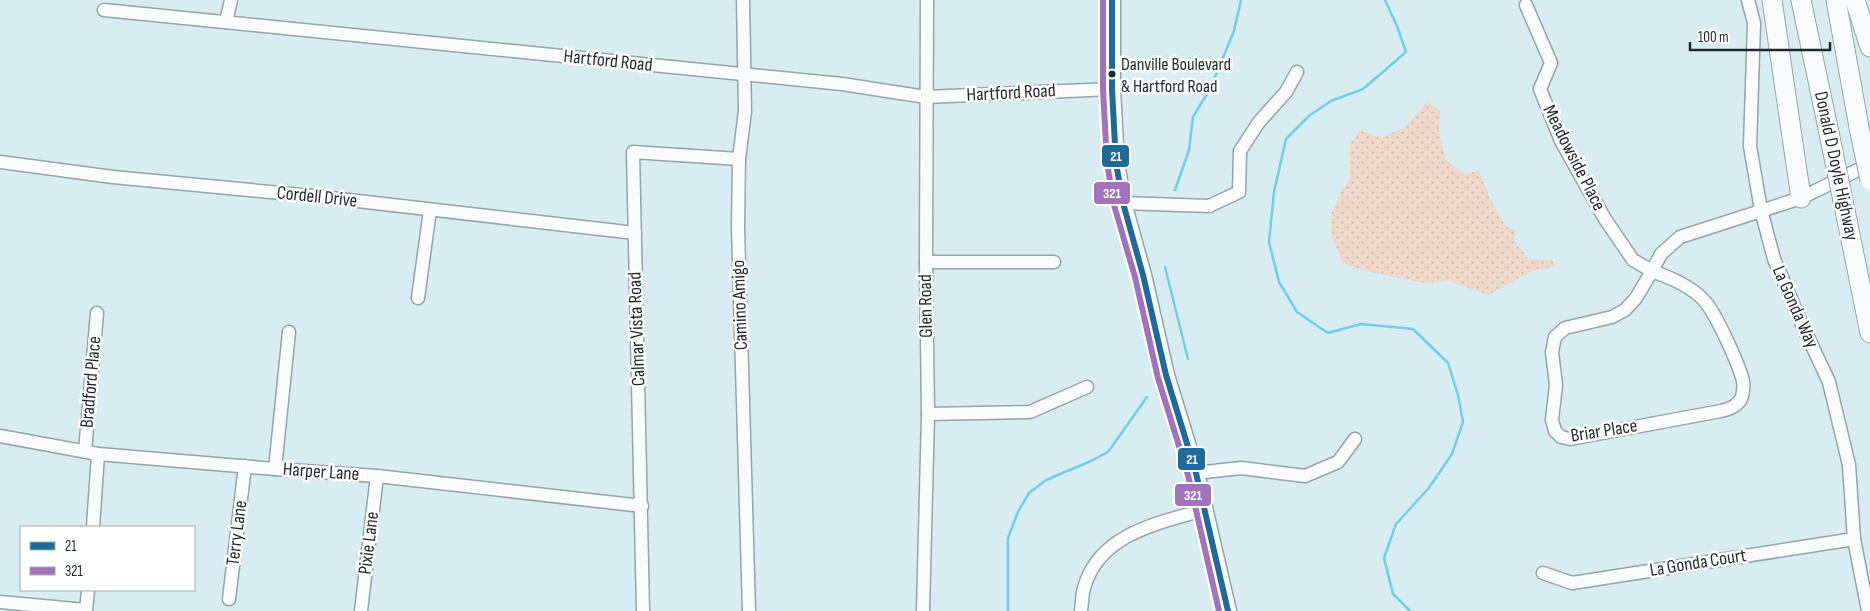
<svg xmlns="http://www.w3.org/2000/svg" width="1870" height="611" viewBox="0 0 1870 611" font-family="'Sofia Sans Condensed',sans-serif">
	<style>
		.grass { fill: url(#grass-dots) }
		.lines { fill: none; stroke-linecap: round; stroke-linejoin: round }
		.stream { stroke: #72cee5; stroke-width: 2.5 }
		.minor-casing { stroke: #94a4a8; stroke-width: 15 }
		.major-casing { stroke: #94a4a8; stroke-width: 19 }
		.highway-casing { stroke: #94a4a8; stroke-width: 21 }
		.minor { stroke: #f9fcfd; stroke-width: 12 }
		.major { stroke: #f9fcfd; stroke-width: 16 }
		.highway { stroke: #f9fcfd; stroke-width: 19 }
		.highway-bridge-casing { stroke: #94a4a8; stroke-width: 21; stroke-linecap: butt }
		.highway-bridge { stroke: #f9fcfd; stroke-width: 19 }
		.bus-1-casing { stroke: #fff; stroke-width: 10 }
		.bus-2-casing { stroke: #fff; stroke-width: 10 }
		.bus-1 { stroke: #1e6b9b; stroke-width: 6 }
		.bus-2 { stroke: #a173ba; stroke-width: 6 }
		.bus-dot { fill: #1c2a2e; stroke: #fff; stroke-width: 2 }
		.labels { text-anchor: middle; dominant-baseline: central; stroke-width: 5; stroke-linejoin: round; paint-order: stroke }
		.bus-label { font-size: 18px; fill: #1c2a2e; stroke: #fff; text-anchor: start }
		.street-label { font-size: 19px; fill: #1c2a2e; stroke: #fff }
		.line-badge { stroke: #fff; stroke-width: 2 }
		.badge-label { font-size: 14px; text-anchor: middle; font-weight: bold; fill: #fff }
	</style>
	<defs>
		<pattern id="grass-dots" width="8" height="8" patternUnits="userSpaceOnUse" patternTransform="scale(1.25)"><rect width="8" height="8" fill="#edd8c9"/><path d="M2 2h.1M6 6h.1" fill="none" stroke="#cbbaad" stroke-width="1.8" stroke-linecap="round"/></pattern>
	</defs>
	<rect width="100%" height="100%" fill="#d8edf2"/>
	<path class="grass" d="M1427,102L1440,110L1439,133L1446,160L1464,174L1479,171L1491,201L1506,227L1516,231L1514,240L1528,259L1552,260L1556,266L1530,272L1488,295L1450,281L1424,283L1362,270L1343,263L1332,238V212L1342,190L1350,179V144L1360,130L1381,138L1405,127Z"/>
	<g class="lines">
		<g class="stream">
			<path d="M1385,0L1397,26L1406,52L1363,89L1331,101L1310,115L1286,139L1274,192L1269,242L1279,282L1297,312L1328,333L1361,324L1413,329L1448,363L1458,395L1463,422L1452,454L1428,489L1396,524L1384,558L1393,594L1410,611"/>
			<path d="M1175,190L1189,150L1193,117L1210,89L1234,31L1241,0"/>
			<path d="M1165,267L1188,359"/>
			<path d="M1008,611V538L1018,512L1029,493L1046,480L1091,461L1108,452L1147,397"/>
		</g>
		<defs>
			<g id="minor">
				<path d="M743,0L745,111L739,159L738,227L749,611"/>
				<path d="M1748,0L1754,23L1750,146L1761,210L1774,259L1800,320L1829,382L1849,465L1854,539L1868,611"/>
				<path d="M1526,5L1551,63L1540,89L1561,141L1605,219L1633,260L1652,271L1661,254L1680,237L1801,198L1870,164"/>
				<path d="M104,10L842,84L926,97L1112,89"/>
				<path d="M226,22L231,0"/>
				<path d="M0,162L113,177L323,197L635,233"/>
				<path d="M1123,203L1209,206L1239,192L1240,151L1259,122L1286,92L1297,72"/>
				<path d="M926,262H1054"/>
				<path d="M1652,271C1671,278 1694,287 1707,304C1717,317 1739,364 1743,381C1744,386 1743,395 1741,399C1736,407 1729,409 1721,411L1570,439L1561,437L1555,431L1552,420L1556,385L1552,352L1555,337L1565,328L1612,317L1625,310L1636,298Z"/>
				<path d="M418,298L430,210"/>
				<path d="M928,414L1030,412L1087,387"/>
				<path d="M0,436L98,454L275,469L377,476L642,506"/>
				<path d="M85,451L97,313"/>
				<path d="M275,469L289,332"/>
				<path d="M1196,473L1241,468L1305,476L1338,462L1355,439"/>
				<path d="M93,527L98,454"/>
				<path d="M1543,573L1572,583L1854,539"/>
				<path d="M229,599L245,466"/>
				<path d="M0,602L86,610"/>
				<path d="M86,611L88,590"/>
				<path d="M361,611L377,476"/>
				<path d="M643,611L633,152L739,159"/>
				<path d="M923,611L928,414L926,262L927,0"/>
				<path d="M1081,611C1082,604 1082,595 1084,588C1099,534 1158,523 1204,510"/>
			</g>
			<path id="major" d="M1112,0V89L1116,163L1123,203L1143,275L1166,375L1196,473L1228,611"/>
			<g id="highway">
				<path d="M1772,0L1801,198"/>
				<path d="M1801,0L1829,133"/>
				<path d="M1836,0L1859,127"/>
				<path d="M1855,0L1870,47"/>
				<path d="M1847,220L1870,333"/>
			</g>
		</defs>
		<use href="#minor" class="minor-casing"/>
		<use href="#major" class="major-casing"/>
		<use href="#highway" class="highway-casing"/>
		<use href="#minor" class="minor"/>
		<use href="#major" class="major"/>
		<use href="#highway" class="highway"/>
		<defs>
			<g id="highway-bridge">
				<path d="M1859,127L1870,180"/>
				<path d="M1829,133L1847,220"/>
			</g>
		</defs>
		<use href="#highway-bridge" class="highway-bridge-casing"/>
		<use href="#highway-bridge" class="highway-bridge"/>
		<defs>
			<path id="bus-1" d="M1112,0V89L1116,163L1123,203L1143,275L1166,375L1196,473L1228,611"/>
			<path id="bus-2" d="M1103,0V89L1107,163L1114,205L1135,277L1158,378L1188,475L1219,611"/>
		</defs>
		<use href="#bus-1" class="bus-1-casing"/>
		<use href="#bus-2" class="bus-2-casing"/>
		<use href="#bus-1" class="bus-1"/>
		<use href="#bus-2" class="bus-2"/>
	</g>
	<circle class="bus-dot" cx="1112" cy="74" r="4.5"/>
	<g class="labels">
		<g class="bus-label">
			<text x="1121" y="64">Danville Boulevard<tspan x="1121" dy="22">&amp; Hartford Road</tspan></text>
		</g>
		<g class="street-label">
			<text transform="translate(608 61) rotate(6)">Hartford Road</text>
			<text transform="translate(1011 93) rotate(-3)">Hartford Road</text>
			<text transform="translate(1574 158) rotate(63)">Meadowside Place</text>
			<text transform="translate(1836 166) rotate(78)">Donald D Doyle Highway</text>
			<text transform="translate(317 197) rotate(6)">Cordell Drive</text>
			<text transform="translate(740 305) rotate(-92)">Camino Amigo</text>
			<text transform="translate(926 306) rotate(-91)">Glen Road</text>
			<text transform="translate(1795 307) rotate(66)">La Gonda Way</text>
			<text transform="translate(637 329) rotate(-92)">Calmar Vista Road</text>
			<text transform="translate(91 382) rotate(-85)">Bradford Place</text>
			<text transform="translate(1604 431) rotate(-9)">Briar Place</text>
			<text transform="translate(321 472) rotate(4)">Harper Lane</text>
			<text transform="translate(237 533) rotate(-83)">Terry Lane</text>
			<text transform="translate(369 543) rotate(-83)">Pixie Lane</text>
			<text transform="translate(1698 563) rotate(-9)">La Gonda Court</text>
		</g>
	</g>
	<g class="line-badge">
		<rect x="1101" y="144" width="29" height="24" rx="5" fill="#1e6b9b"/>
		<rect x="1093" y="181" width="38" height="24" rx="5" fill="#a173ba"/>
		<rect x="1177" y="447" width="29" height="24" rx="5" fill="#1e6b9b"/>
		<rect x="1174" y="483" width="38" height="24" rx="5" fill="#a173ba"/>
	</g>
	<g class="badge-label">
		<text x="1116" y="161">21</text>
		<text x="1112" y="198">321</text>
		<text x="1192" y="464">21</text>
		<text x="1193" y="500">321</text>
	</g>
	<rect x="20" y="526" width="175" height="65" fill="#ffffff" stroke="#a4aaab"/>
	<rect x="30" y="542" width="25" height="8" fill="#1e6b9b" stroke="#a4aaab"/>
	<text x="65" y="551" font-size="15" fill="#1c2a2e">21</text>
	<rect x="30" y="567" width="25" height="8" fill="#a173ba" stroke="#a4aaab"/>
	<text x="65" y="576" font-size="15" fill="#1c2a2e">321</text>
	<path d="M1690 42v8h140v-8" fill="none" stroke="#1c2a2e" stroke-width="2.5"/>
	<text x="1698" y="42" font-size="15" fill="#1c2a2e" stroke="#ffffff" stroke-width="4" paint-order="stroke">100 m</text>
</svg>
